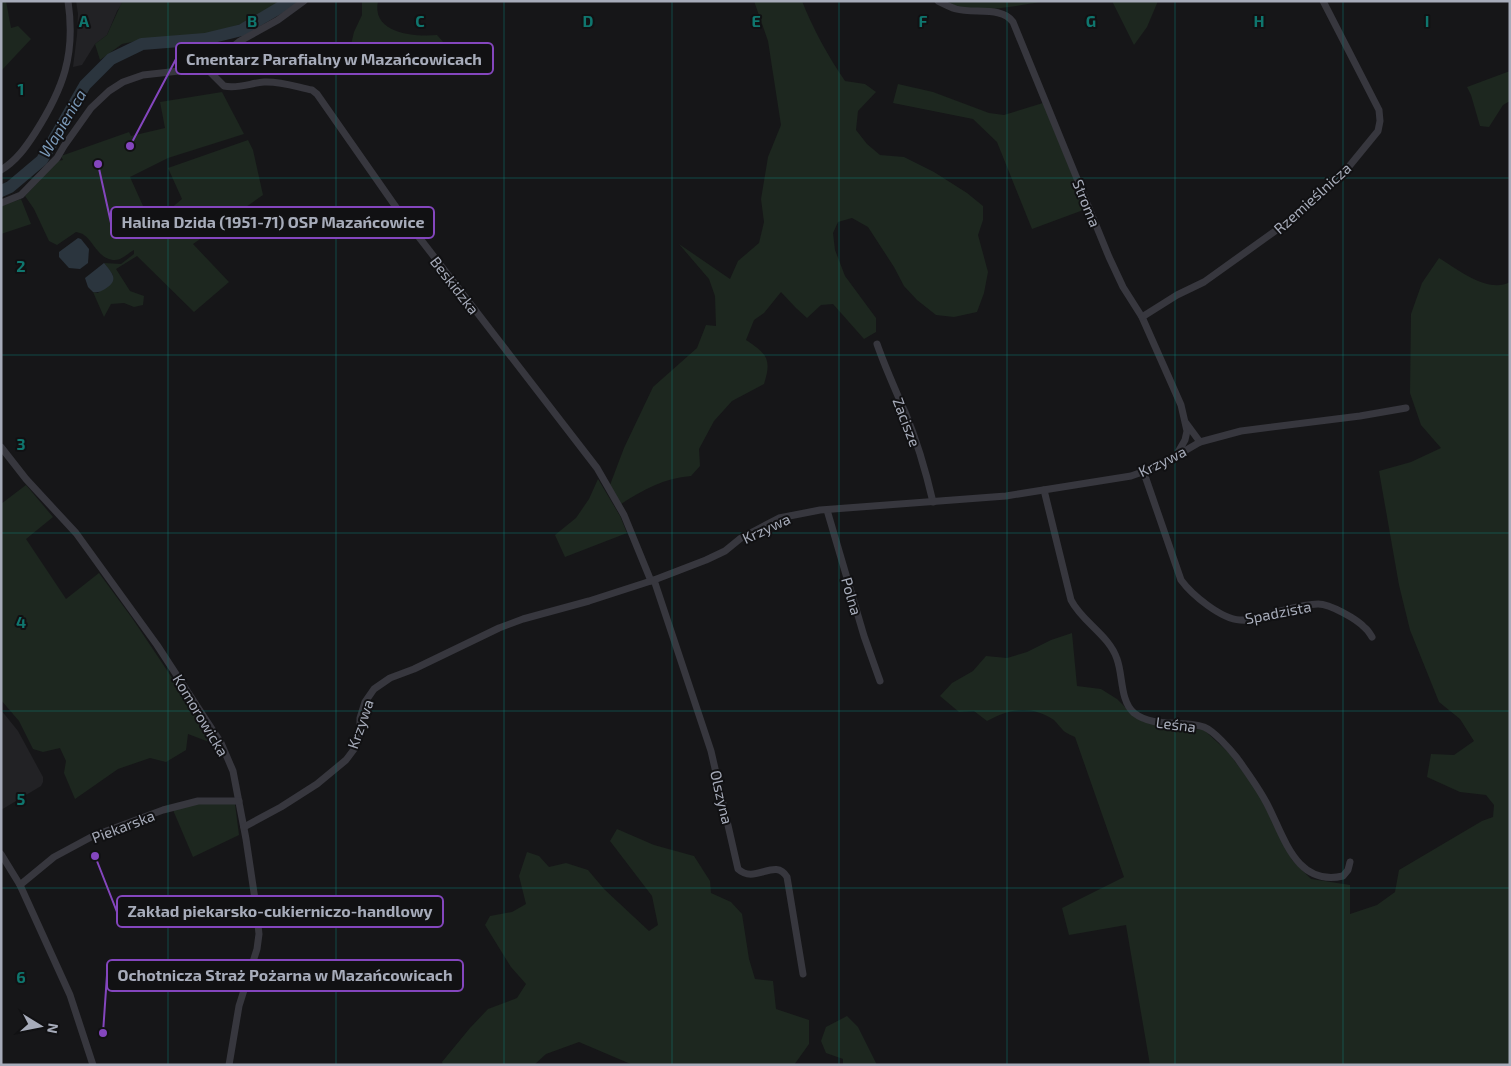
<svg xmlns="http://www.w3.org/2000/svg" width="1511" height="1066" viewBox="0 0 1511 1066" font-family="'Exo 2',sans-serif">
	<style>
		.built { fill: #222225 }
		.green { fill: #1d271f }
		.water { fill: #2b353e }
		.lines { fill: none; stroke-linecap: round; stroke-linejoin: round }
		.river { stroke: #2b353e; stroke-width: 12 }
		.minor { stroke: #37373e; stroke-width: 7 }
		.grid { fill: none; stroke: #0f766e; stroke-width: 1; stroke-opacity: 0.55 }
		.labels { text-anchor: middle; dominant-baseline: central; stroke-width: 4; stroke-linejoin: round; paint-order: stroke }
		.street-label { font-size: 15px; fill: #a7acba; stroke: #111113 }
		.water-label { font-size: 16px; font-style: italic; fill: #7a99b8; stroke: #111113 }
		.grid-label { font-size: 16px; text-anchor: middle; font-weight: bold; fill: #0f766e; stroke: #111113; stroke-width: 4; stroke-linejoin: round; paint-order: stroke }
		.leader { fill: none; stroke: #8446be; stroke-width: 2 }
		.callout-dot { fill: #8446be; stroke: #111113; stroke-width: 2 }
		.callout { fill: #111113; stroke: #8446be; stroke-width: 2 }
		.callout-label { font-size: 16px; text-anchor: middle; font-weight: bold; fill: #a7acba }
	</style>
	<rect width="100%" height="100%" fill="#161618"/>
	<g class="built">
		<path d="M76,1H124L117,11L107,35L95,44L82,65L73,67L77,35L78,14Z"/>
		<path d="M1,710L18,731L43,777V782L41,786L1,810Z"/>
	</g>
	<g class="green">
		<path d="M1,1H6L11,28L18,26L31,39L1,71Z"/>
		<path d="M281,1L250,21L216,32L184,38L146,39L122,44L100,60L95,44L107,35L122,2Z"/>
		<path d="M362,1H378C371,34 415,37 437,35L444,43L434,58L415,66L399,65L389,58L374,53L355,68L345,70L354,32L362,15Z"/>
		<path d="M754,1H802C813,29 828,56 845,81L865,84L876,92L858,111L856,130L867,144L880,155L904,157L934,172L967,193L983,206V220L978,235L988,272L984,293L977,312L954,317L936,315L917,300L904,286L894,267L868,227L852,218L838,222L833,233L835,250L845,276L876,318V332L864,339L833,304L821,305L807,318L796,308L781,292L764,313L754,320L746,340C767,354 772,359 764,384L732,401L714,421L699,449L700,466L691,476C664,478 643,490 621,504L610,485L624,448L653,387L697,348L706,325L716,326L715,296L709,279L679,244L730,279L738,261L759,243L764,222L761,199L768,157L781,125L768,41Z"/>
		<path d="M947,1H1048C1022,4 969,18 947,1Z"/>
		<path d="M1112,1H1158L1147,27L1134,45Z"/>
		<path d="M1510,71V101L1503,105L1489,127L1480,126L1471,95L1467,87Z"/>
		<path d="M898,84L933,92L989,113L1004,115L1043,103L1086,209L1032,229L997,142L973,119L893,103Z"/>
		<path d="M222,92L244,134L168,158L130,177L148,217L156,221L182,199L168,168L248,140L253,150L263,195L193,244L229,282L194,312L137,256L116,269L130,291L144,296L143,305L134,307L124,303L111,304L104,317L93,292L98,293L113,275L104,263L121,264L134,254V250C128,253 122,260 115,260C99,260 94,242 84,235C82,233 79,233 76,232L57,245L49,241L34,209L25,196L58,161L63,160L61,156L129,132L131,136L165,128L160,102Z"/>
		<path d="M21,199L31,224L1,234V206Z"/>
		<path d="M1439,258C1457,269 1488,294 1510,282V1065H1150L1126,925L1069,935L1062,908L1124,877L1075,737C1071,735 1065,733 1062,729C1059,726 1057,723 1054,720C1031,705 1011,708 987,721L974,711L959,712L940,696L952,683L973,671L986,656L1007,658L1027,652L1051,640L1072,633L1077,686L1101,689L1117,699L1131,713L1142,721L1156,725L1204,730L1228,752L1258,792L1292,860L1311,879L1350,885V914L1377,905L1395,892L1399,870L1482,821L1493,817L1494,805L1486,795L1460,792L1427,777L1431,754L1454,755L1474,741L1460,719L1439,702L1410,630L1399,585L1379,471L1411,462L1441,448L1421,425L1410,393L1411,314L1422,283Z"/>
		<path d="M598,479L620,516L627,533L565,557L555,535L576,518L589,499Z"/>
		<path d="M26,485L53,517L26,539L66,599L99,573L132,618L217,745L188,734L186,750L166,762L150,758L118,769L75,799L64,773L66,761L60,748L43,752L33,749L19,721L1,700V504Z"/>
		<path d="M198,804H235L239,835L193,857L173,810Z"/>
		<path d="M617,829L654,845L694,856L710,881L711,893L731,902L742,914L749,959L755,979L773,981L776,1009L809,1020V1044L794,1065H633L579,1042L546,1054L534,1065H443L442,1062L470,1028L488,1009L517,998L526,984L511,967L485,925L490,916L512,912L526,904L519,876L527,852L539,856L549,867L566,863L588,870L604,889L649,931L658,925L652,896L610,841Z"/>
		<path d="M847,1016L858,1027L877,1065H843V1059L826,1053L821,1041L826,1027Z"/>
	</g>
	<g class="water">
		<path d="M78,238L81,239L89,249L88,263L80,269L69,268L59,257V252Z"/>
		<path d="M104,263C112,273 120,280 105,289C101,291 99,293 93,292L88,287L85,278Z"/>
	</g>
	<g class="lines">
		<path class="river" d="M1,191L10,187L42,160L85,85L111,59L142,44L205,39L242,30L291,1"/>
		<g class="minor">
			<path d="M938,1C944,4 950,7 956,9C974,14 1002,6 1013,22L1109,257L1123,287L1142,317L1181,405L1187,431L1185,440L1177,454"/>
			<path d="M206,68L224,86C238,89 251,83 264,82C280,81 297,87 312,90L317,94L398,210L597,468L624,515L651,581"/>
			<path d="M1,170C16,161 26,147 35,133C63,89 76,55 68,1"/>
			<path d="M1,203L21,195L57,158L64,146L91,108L109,91L123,82L143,75L206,68L240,41L278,20L304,1"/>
			<path d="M1142,317L1177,295L1204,282L1292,219L1342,175L1378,131L1380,121L1379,110L1323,1"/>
			<path d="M877,344C885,367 895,389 905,412C917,441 926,472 933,502"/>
			<path d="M1186,423L1200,442"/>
			<path d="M1,447L26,479L76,533L157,645L221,743L233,771L246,839L256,906L259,934L257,949L239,1006L229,1065"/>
			<path d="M1144,473L1181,580C1192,595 1221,619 1240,620C1254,621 1264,616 1277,612C1289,609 1305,604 1318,604C1330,604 1357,619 1365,628C1368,630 1370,634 1372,637"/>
			<path d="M1044,490L1071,600C1082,622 1109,635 1117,659C1123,675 1120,701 1134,713C1155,729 1181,719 1204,727C1214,731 1230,749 1237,758C1247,772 1258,787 1266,802C1284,835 1295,887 1343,876L1348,870L1350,862"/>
			<path d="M827,510L864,636L880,681"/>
			<path d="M654,580L711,751L738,869C755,885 775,857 787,877L803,974"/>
			<path d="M244,827L281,807L317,784L346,760L355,748L360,731V718L365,702L374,689L390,678L414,669L499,628L523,619L589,601L654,580L706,560L725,551L741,538L779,518L820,510L1006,496L1131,476L1159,466L1200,442L1241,431L1360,416L1406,408"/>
			<path d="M1,854L20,885L70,995L93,1065"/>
			<path d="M20,885L54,857L93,836L163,810L198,801H239"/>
		</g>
	</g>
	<path class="grid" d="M168,1V1065M336,1V1065M504,1V1065M672,1V1065M839,1V1065M1007,1V1065M1175,1V1065M1343,1V1065M1,178H1510M1,355H1510M1,533H1510M1,711H1510M1,888H1510"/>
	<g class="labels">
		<g class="street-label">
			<text transform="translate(1312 198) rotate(-42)">Rzemieślnicza</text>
			<text transform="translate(1087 203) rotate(68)">Stroma</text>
			<text transform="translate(455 285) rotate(52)">Beskidzka</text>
			<text transform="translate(907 422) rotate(69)">Zacisze</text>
			<text transform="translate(1162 461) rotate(-26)">Krzywa</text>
			<text transform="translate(766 528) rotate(-25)">Krzywa</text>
			<text transform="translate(852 596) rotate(74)">Polna</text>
			<text transform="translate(1278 612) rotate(-11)">Spadzista</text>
			<text transform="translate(201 715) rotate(59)">Komorowicka</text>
			<text transform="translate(360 724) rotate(-71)">Krzywa</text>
			<text transform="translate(1176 724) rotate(7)">Leśna</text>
			<text transform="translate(722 797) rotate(77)">Olszyna</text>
			<text transform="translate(123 826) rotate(-21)">Piekarska</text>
		</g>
		<g class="water-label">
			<text transform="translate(62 123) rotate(-59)">Wapienica</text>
		</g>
	</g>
	<g class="grid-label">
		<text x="84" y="27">A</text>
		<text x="252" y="27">B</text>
		<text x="420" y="27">C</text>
		<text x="588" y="27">D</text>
		<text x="756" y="27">E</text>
		<text x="923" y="27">F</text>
		<text x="1091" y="27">G</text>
		<text x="1259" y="27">H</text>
		<text x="1427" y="27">I</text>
		<text x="21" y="95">1</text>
		<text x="21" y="272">2</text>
		<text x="21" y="450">3</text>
		<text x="21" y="628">4</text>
		<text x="21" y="805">5</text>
		<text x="21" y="983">6</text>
	</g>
	<path class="leader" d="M130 146L176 59M98 164L111 223M95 856L117 912M103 1033L107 975"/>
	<g class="callout-dot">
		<circle cx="130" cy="146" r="5"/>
		<circle cx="98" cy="164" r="5"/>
		<circle cx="95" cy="856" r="5"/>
		<circle cx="103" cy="1033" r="5"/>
	</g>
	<g class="callout">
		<rect x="176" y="43" width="317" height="31" rx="5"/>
		<rect x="111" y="207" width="323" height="31" rx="5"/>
		<rect x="117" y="896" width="326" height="31" rx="5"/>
		<rect x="107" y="960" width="356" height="31" rx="5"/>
	</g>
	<g class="callout-label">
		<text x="334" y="65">Cmentarz Parafialny w Mazańcowicach</text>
		<text x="273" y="228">Halina Dzida (1951-71) OSP Mazańcowice</text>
		<text x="280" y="917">Zakład piekarsko-cukierniczo-handlowy</text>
		<text x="285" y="981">Ochotnicza Straż Pożarna w Mazańcowicach</text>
	</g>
	<rect width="1511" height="1066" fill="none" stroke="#a7acba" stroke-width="5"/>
	<g transform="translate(40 1026) rotate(100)" stroke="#111113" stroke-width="4" paint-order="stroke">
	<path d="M0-4L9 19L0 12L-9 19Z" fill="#a7acba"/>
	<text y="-8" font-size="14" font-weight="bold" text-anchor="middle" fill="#a7acba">N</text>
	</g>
</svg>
